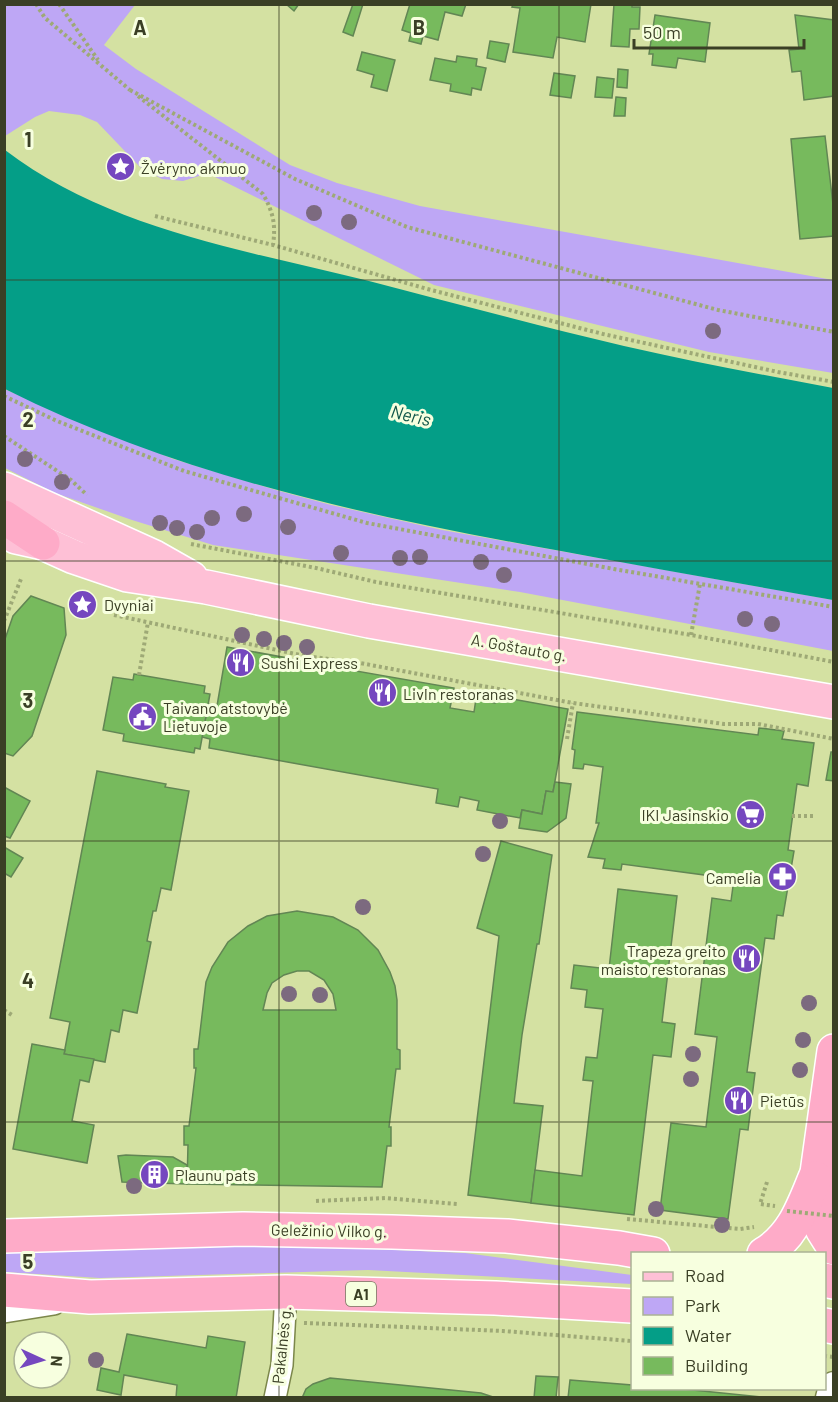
<svg xmlns="http://www.w3.org/2000/svg" width="838" height="1402" viewBox="0 0 838 1402" font-family="Barlow,sans-serif">
	<style>
		.green { fill: #bea7f5 }
		.water { fill: #049e87 }
		.building { fill: #77ba5d; stroke: #628654; stroke-width: 1.5; fill-rule: evenodd }
		.lines { fill: none; stroke-linecap: round; stroke-linejoin: round }
		.minor-casing { stroke: #7c874b; stroke-width: 24 }
		.secondary-casing { stroke: #7c874b; stroke-width: 33 }
		.primary-casing { stroke: #fff; stroke-width: 36 }
		.trunk-casing { stroke: #fff; stroke-width: 36 }
		.path { stroke: #9ea976; stroke-width: 4; stroke-dasharray: 3 3; stroke-linecap: butt }
		.minor { stroke: #fff; stroke-width: 21 }
		.secondary { stroke: #fff; stroke-width: 30 }
		.primary { stroke: #fec0d6; stroke-width: 33 }
		.trunk { stroke: #feabc8; stroke-width: 33 }
		.path-bridge { stroke: #9ea976; stroke-width: 4; stroke-dasharray: 3 3; stroke-linecap: butt }
		.tree { fill: #7c6a7f }
		.grid { fill: none; stroke: #3a3f25; stroke-width: 1.5; stroke-opacity: 0.55 }
		.labels { text-anchor: middle; dominant-baseline: central; stroke-width: 6; stroke-linejoin: round; paint-order: stroke }
		.shield { fill: #f7ffdf; stroke: #73795d; stroke-width: 1.5 }
		.shield-label { font-size: 15px; font-weight: bold; fill: #3a3f25 }
		.poi-label { font-size: 16px; fill: #3a3f25; stroke: #f7ffdf; text-anchor: start }
		.street-label { font-size: 16px; fill: #3a3f25; stroke: #f7ffdf }
		.water-label { font-size: 18px; font-style: italic; fill: #11574a; stroke: #f7ffdf }
		.grid-label { font-size: 20px; text-anchor: middle; font-weight: bold; fill: #3a3f25; stroke: #f7ffdf; stroke-width: 6; stroke-linejoin: round; paint-order: stroke }
	</style>
	<rect width="100%" height="100%" fill="#d4e1a2"/>
	<g class="green">
		<path d="M5,4L135,5L104,45L136,69L290,165L337,183L420,206L833,280V373L709,352L434,285L213,176L202,175L183,181L162,179L140,167L97,122L80,115L49,111L35,117L5,136Z"/>
		<path d="M4,389L173,459L279,491L331,505L442,530L833,600V651L520,592L213,545L132,520L55,493L5,468Z"/>
		<path d="M150,1245L327,1247L465,1253L632,1275V1284L368,1270L100,1278L5,1272L4,1249Z"/>
	</g>
	<path class="water" d="M5,150C108,229 245,250 369,281C454,303 539,326 624,346C694,362 764,375 833,388V600C742,584 652,568 561,551C370,517 179,476 5,389Z"/>
	<g class="building">
		<path d="M286,4H299L294,11Z"/>
		<path d="M353,4H363L353,36L343,32Z"/>
		<path d="M410,4H466L462,16L445,12L438,40L423,36L421,44L409,41L411,33L402,30Z"/>
		<path d="M513,4H591L585,42L557,37L553,58L513,52L520,8L512,7Z"/>
		<path d="M614,4H632V7H640L639,29H630L629,47L611,46Z"/>
		<path d="M655,15L710,23L705,62L678,58L676,68L652,65L653,54H649Z"/>
		<path d="M795,15L834,20V96L804,100L801,71L792,72L789,50L799,49Z"/>
		<path d="M490,41L509,44L505,62L487,58Z"/>
		<path d="M362,52L395,60L387,91L371,87L374,75L357,70Z"/>
		<path d="M457,56L477,59L476,66L486,68L481,90L472,88L471,95L450,91L451,84L430,80L435,58L456,62Z"/>
		<path d="M618,69L628,70L627,88L617,87Z"/>
		<path d="M554,73L575,76L571,98L550,95Z"/>
		<path d="M597,77L614,79L612,98L595,97Z"/>
		<path d="M616,97L626,98L625,116H614Z"/>
		<path d="M825,136L834,213V236L800,239L791,139Z"/>
		<path d="M31,596L64,608L66,635L32,736L13,756L4,753V642L13,616Z"/>
		<path d="M227,647L332,666V662L351,665L350,670L454,688L450,708L474,712L476,699L495,703L496,696L568,709L553,792L546,791L542,814L522,810L520,818L477,810L479,801L460,797L458,807L436,803L438,789L209,748L210,739L202,737L208,704L217,706Z"/>
		<path d="M134,674L205,686L204,693L210,694L200,749L195,748L194,753L123,741L124,734L103,730L113,677L133,680Z"/>
		<path d="M577,712L758,735L759,728L784,731L782,739L814,743L808,786L797,784L788,850L794,851L783,916L777,915L774,939L765,938L747,1072L755,1073L748,1130L740,1129L728,1219L660,1210L671,1123L706,1127L717,1037L695,1034L712,898L731,901L734,879L622,864L621,870L603,868L605,859L588,857L599,823H596L603,767L584,764L583,769L573,768L575,750L572,749Z"/>
		<path d="M831,752H834V781L826,780Z"/>
		<path d="M97,771L166,784L165,787L189,791L171,890L161,888L156,911H153L147,941L151,942L137,1013L123,1010L119,1032L111,1030L105,1062L64,1054L70,1022L50,1018Z"/>
		<path d="M555,782L571,784L566,818L547,832L519,828L522,810L542,814L546,791L553,792Z"/>
		<path d="M4,787L30,801L10,838L4,836Z"/>
		<path d="M501,841L552,855L539,944H537L522,1035L514,1103L543,1106L531,1203L468,1195L499,936L477,928Z"/>
		<path d="M4,847L23,858L11,877L4,873Z"/>
		<path d="M618,889L677,896L662,1022L675,1024L671,1057L653,1055L634,1215L531,1203L535,1170L582,1176L593,1081L583,1080L586,1057L597,1058L603,1009L585,1007L587,990L571,988L574,965L609,969Z"/>
		<path d="M297,911L333,917L358,930L378,950L390,972L395,986L397,1000V1049L400,1050V1069H396L389,1127H391V1146H387L382,1187L187,1184L188,1145H184V1126H189L196,1068H194V1049H198L206,982L212,967L228,942L248,926L267,916ZM297,971H309L324,980L333,994L336,1010H263L267,993L272,983L284,975Z"/>
		<path d="M32,1044L65,1050L64,1054L94,1059L89,1082L80,1080L72,1121L94,1125L87,1163L13,1149Z"/>
		<path d="M126,1155L173,1157L187,1165V1184L122,1182L118,1156Z"/>
		<path d="M127,1334L206,1348L208,1336L245,1342L236,1398H176L177,1385L124,1375L121,1395L97,1390L101,1368L119,1372Z"/>
		<path d="M536,1376L558,1377L556,1398H534Z"/>
		<path d="M330,1378L481,1393L496,1398H302L306,1389L313,1384Z"/>
		<path d="M570,1380L632,1385V1388H673L772,1398H568Z"/>
	</g>
	<g class="lines">
		<defs>
			<g id="minor">
				<path d="M4,1312L54,1304"/>
				<path d="M275,1398L282,1365L286,1292"/>
			</g>
			<path id="secondary" d="M831,1398L834,1387"/>
			<g id="primary">
				<path d="M4,489L154,557L191,578"/>
				<path d="M16,537L43,543L74,557L127,575L206,587L369,621L834,702"/>
			</g>
			<g id="trunk">
				<path d="M4,517L43,543"/>
				<path d="M834,1051L817,1173L822,1229L834,1248"/>
				<path d="M4,1236L243,1229L392,1232L507,1236L619,1248L653,1254"/>
				<path d="M764,1254C793,1237 803,1207 815,1178"/>
				<path d="M824,1280L834,1282"/>
				<path d="M4,1290L90,1297L286,1292L495,1298L632,1306"/>
				<path d="M824,1325L834,1327"/>
			</g>
		</defs>
		<use href="#minor" class="minor-casing"/>
		<use href="#secondary" class="secondary-casing"/>
		<use href="#primary" class="primary-casing"/>
		<use href="#trunk" class="trunk-casing"/>
		<g class="path">
			<path d="M36,4L45,18L130,90"/>
			<path d="M59,4L98,60"/>
			<path d="M130,90L295,179L407,227L718,310L834,332"/>
			<path d="M138,96L263,194C273,212 276,224 273,245"/>
			<path d="M155,216L273,245L431,290L603,334L778,372L834,382"/>
			<path d="M4,396L57,421L184,471L367,523L614,569L834,607"/>
			<path d="M4,436L71,480L87,495"/>
			<path d="M191,544L316,568L376,582L691,635L834,662"/>
			<path d="M114,615L305,656L360,663L573,703L724,724H758L834,739"/>
			<path d="M4,621L21,579"/>
			<path d="M691,635L700,584"/>
			<path d="M139,675L148,622"/>
			<path d="M567,739L573,703"/>
			<path d="M4,779H6"/>
			<path d="M792,816H815"/>
			<path d="M4,1010L12,1015"/>
			<path d="M767,1182L760,1204L775,1206"/>
			<path d="M316,1201L385,1198L458,1204"/>
			<path d="M627,1219L740,1229L754,1227"/>
			<path d="M304,1323L503,1331L632,1341"/>
			<path d="M824,1356L834,1357"/>
		</g>
		<use href="#minor" class="minor"/>
		<use href="#secondary" class="secondary"/>
		<use href="#primary" class="primary"/>
		<use href="#trunk" class="trunk"/>
		<path class="path-bridge" d="M787,1211L834,1216"/>
	</g>
	<g class="tree">
		<circle cx="314" cy="213" r="8"/>
		<circle cx="349" cy="222" r="8"/>
		<circle cx="713" cy="331" r="8"/>
		<circle cx="25" cy="459" r="8"/>
		<circle cx="62" cy="482" r="8"/>
		<circle cx="244" cy="514" r="8"/>
		<circle cx="212" cy="518" r="8"/>
		<circle cx="160" cy="523" r="8"/>
		<circle cx="288" cy="527" r="8"/>
		<circle cx="177" cy="528" r="8"/>
		<circle cx="197" cy="532" r="8"/>
		<circle cx="341" cy="553" r="8"/>
		<circle cx="420" cy="557" r="8"/>
		<circle cx="400" cy="558" r="8"/>
		<circle cx="481" cy="562" r="8"/>
		<circle cx="504" cy="575" r="8"/>
		<circle cx="745" cy="619" r="8"/>
		<circle cx="772" cy="624" r="8"/>
		<circle cx="242" cy="635" r="8"/>
		<circle cx="264" cy="639" r="8"/>
		<circle cx="284" cy="643" r="8"/>
		<circle cx="307" cy="647" r="8"/>
		<circle cx="500" cy="821" r="8"/>
		<circle cx="483" cy="854" r="8"/>
		<circle cx="363" cy="907" r="8"/>
		<circle cx="289" cy="994" r="8"/>
		<circle cx="320" cy="995" r="8"/>
		<circle cx="809" cy="1003" r="8"/>
		<circle cx="803" cy="1040" r="8"/>
		<circle cx="693" cy="1054" r="8"/>
		<circle cx="800" cy="1070" r="8"/>
		<circle cx="691" cy="1079" r="8"/>
		<circle cx="134" cy="1186" r="8"/>
		<circle cx="656" cy="1209" r="8"/>
		<circle cx="722" cy="1225" r="8"/>
		<circle cx="96" cy="1360" r="8"/>
	</g>
	<path class="grid" d="M279,4V1398M559,4V1398M4,280H834M4,561H834M4,841H834M4,1122H834"/>
	<defs>
		<symbol id="sight-disc" viewBox="-11 -11 22 22"><circle r="9.5" fill="#7547bf" stroke="#f7ffdf"/><path d="M0-6L1.8-2.2L6-1.7L2.9 1.2L3.7 5.4L0 3.3L-3.7 5.4L-2.9 1.2L-6-1.7L-1.8-2.2Z" fill="#fff"/></symbol>
		<symbol id="restaurant-disc" viewBox="-11 -11 22 22"><circle r="9.5" fill="#7547bf" stroke="#f7ffdf"/><path d="M-5-6h1v4h1v-4h1v4h1v-4h1v5L-1.5 .5V6h-2V.5L-5-1ZM5-6V6H3V1.5H1.5Q1.5-4 5-6Z" fill="#fff"/></symbol>
		<symbol id="civic-disc" viewBox="-11 -11 22 22"><circle r="9.5" fill="#7547bf" stroke="#f7ffdf"/><path d="M-.6-6.5H3V-4.5H.6V-3L4-1V1h2V6H-6V1h2V-1L-.6-3ZM-1.2 2.5V6h2.4V2.5Z" fill="#fff"/></symbol>
		<symbol id="supermarket-disc" viewBox="-11 -11 22 22"><circle r="9.5" fill="#7547bf" stroke="#f7ffdf"/><path d="M-6-5.5h2.5l.6 2H6L4.5 2H-2.5L-4.4-4H-6ZM-1.5 3.2a1.3 1.3 0 1 0 .1 0ZM3 3.2a1.3 1.3 0 1 0 .1 0Z" fill="#fff"/></symbol>
		<symbol id="pharmacy-disc" viewBox="-11 -11 22 22"><circle r="9.5" fill="#7547bf" stroke="#f7ffdf"/><path d="M-2-6h4v4h4v4h-4v4h-4v-4h-4v-4h4Z" fill="#fff"/></symbol>
		<symbol id="building-disc" viewBox="-11 -11 22 22"><circle r="9.5" fill="#7547bf" stroke="#f7ffdf"/><path d="M-4-6H4V6H1V3H-1V6H-4ZM-2.5-4.3h1.7v1.8h-1.7ZM.8-4.3h1.7v1.8H.8ZM-2.5-1h1.7V.8h-1.7ZM.8-1h1.7V.8H.8Z" fill="#fff"/></symbol>
	</defs>
	<g fill-rule="evenodd">
		<use href="#sight-disc" x="104" y="150" width="33" height="33"/>
		<use href="#sight-disc" x="66" y="588" width="33" height="33"/>
		<use href="#restaurant-disc" x="224" y="646" width="33" height="33"/>
		<use href="#restaurant-disc" x="366" y="676" width="33" height="33"/>
		<use href="#civic-disc" x="126" y="700" width="33" height="33"/>
		<use href="#supermarket-disc" x="734" y="798" width="33" height="33"/>
		<use href="#pharmacy-disc" x="766" y="860" width="33" height="33"/>
		<use href="#restaurant-disc" x="730" y="942" width="33" height="33"/>
		<use href="#restaurant-disc" x="722" y="1084" width="33" height="33"/>
		<use href="#building-disc" x="138" y="1158" width="33" height="33"/>
	</g>
	<g class="labels">
		<rect class="shield" x="346" y="1282" width="30" height="24" rx="4.5"/>
		<g class="shield-label">
			<text x="361" y="1294">A1</text>
		</g>
		<g class="poi-label">
			<text x="141" y="167">Žvėryno akmuo</text>
			<text x="104" y="604">Dvyniai</text>
			<text x="261" y="662">Sushi Express</text>
			<text x="403" y="693">LivIn restoranas</text>
			<text x="163" y="707">Taivano atstovybė<tspan x="163" dy="18">Lietuvoje</tspan></text>
			<text x="729" y="814" text-anchor="end">IKI Jasinskio</text>
			<text x="761" y="877" text-anchor="end">Camelia</text>
			<text x="726" y="950" text-anchor="end">Trapeza greito<tspan x="726" dy="18">maisto restoranas</tspan></text>
			<text x="760" y="1100">Pietūs</text>
			<text x="175" y="1174">Plaunu pats</text>
		</g>
		<g class="street-label">
			<text transform="translate(519 647) rotate(10)">A. Goštauto g.</text>
			<text transform="translate(329 1230) rotate(1)">Geležinio Vilko g.</text>
			<text transform="translate(281 1345) rotate(-84)">Pakalnės g.</text>
		</g>
		<g class="water-label">
			<text transform="translate(411 415) rotate(13)">Neris</text>
		</g>
	</g>
	<g class="grid-label">
		<text x="140" y="35">A</text>
		<text x="419" y="35">B</text>
		<text x="28" y="147">1</text>
		<text x="28" y="427">2</text>
		<text x="28" y="708">3</text>
		<text x="28" y="988">4</text>
		<text x="28" y="1269">5</text>
	</g>
	<rect width="838" height="1402" fill="none" stroke="#3a3f25" stroke-width="12"/>
	<rect x="631" y="1252" width="195" height="138" fill="#f7ffdf" stroke="#abb295" stroke-width="1.5"/>
	<rect x="643" y="1272" width="30" height="9" fill="#fec0d6" stroke="#abb295" stroke-width="1.5"/>
	<text x="685" y="1282" font-size="18" fill="#3a3f25">Road</text>
	<rect x="643" y="1297" width="30" height="18" fill="#bea7f5" stroke="#abb295" stroke-width="1.5"/>
	<text x="685" y="1312" font-size="18" fill="#3a3f25">Park</text>
	<rect x="643" y="1327" width="30" height="18" fill="#049e87" stroke="#abb295" stroke-width="1.5"/>
	<text x="685" y="1342" font-size="18" fill="#3a3f25">Water</text>
	<rect x="643" y="1357" width="30" height="18" fill="#77ba5d" stroke="#abb295" stroke-width="1.5"/>
	<text x="685" y="1372" font-size="18" fill="#3a3f25">Building</text>
	<g transform="translate(42 1360) rotate(94)"><circle r="28" fill="#f7ffdf" stroke="#abb295" stroke-width="1.5"/>
	<path d="M0-4.5L10 22L0 15L-10 22Z" fill="#7547bf"/>
	<text y="-9" font-size="16" font-weight="bold" text-anchor="middle" fill="#3a3f25">N</text>
	</g>
	<path d="M634 39v9h170v-9" fill="none" stroke="#3a3f25" stroke-width="3"/>
	<text x="643" y="39" font-size="18" fill="#3a3f25" stroke="#f7ffdf" stroke-width="4.5" paint-order="stroke">50 m</text>
</svg>
